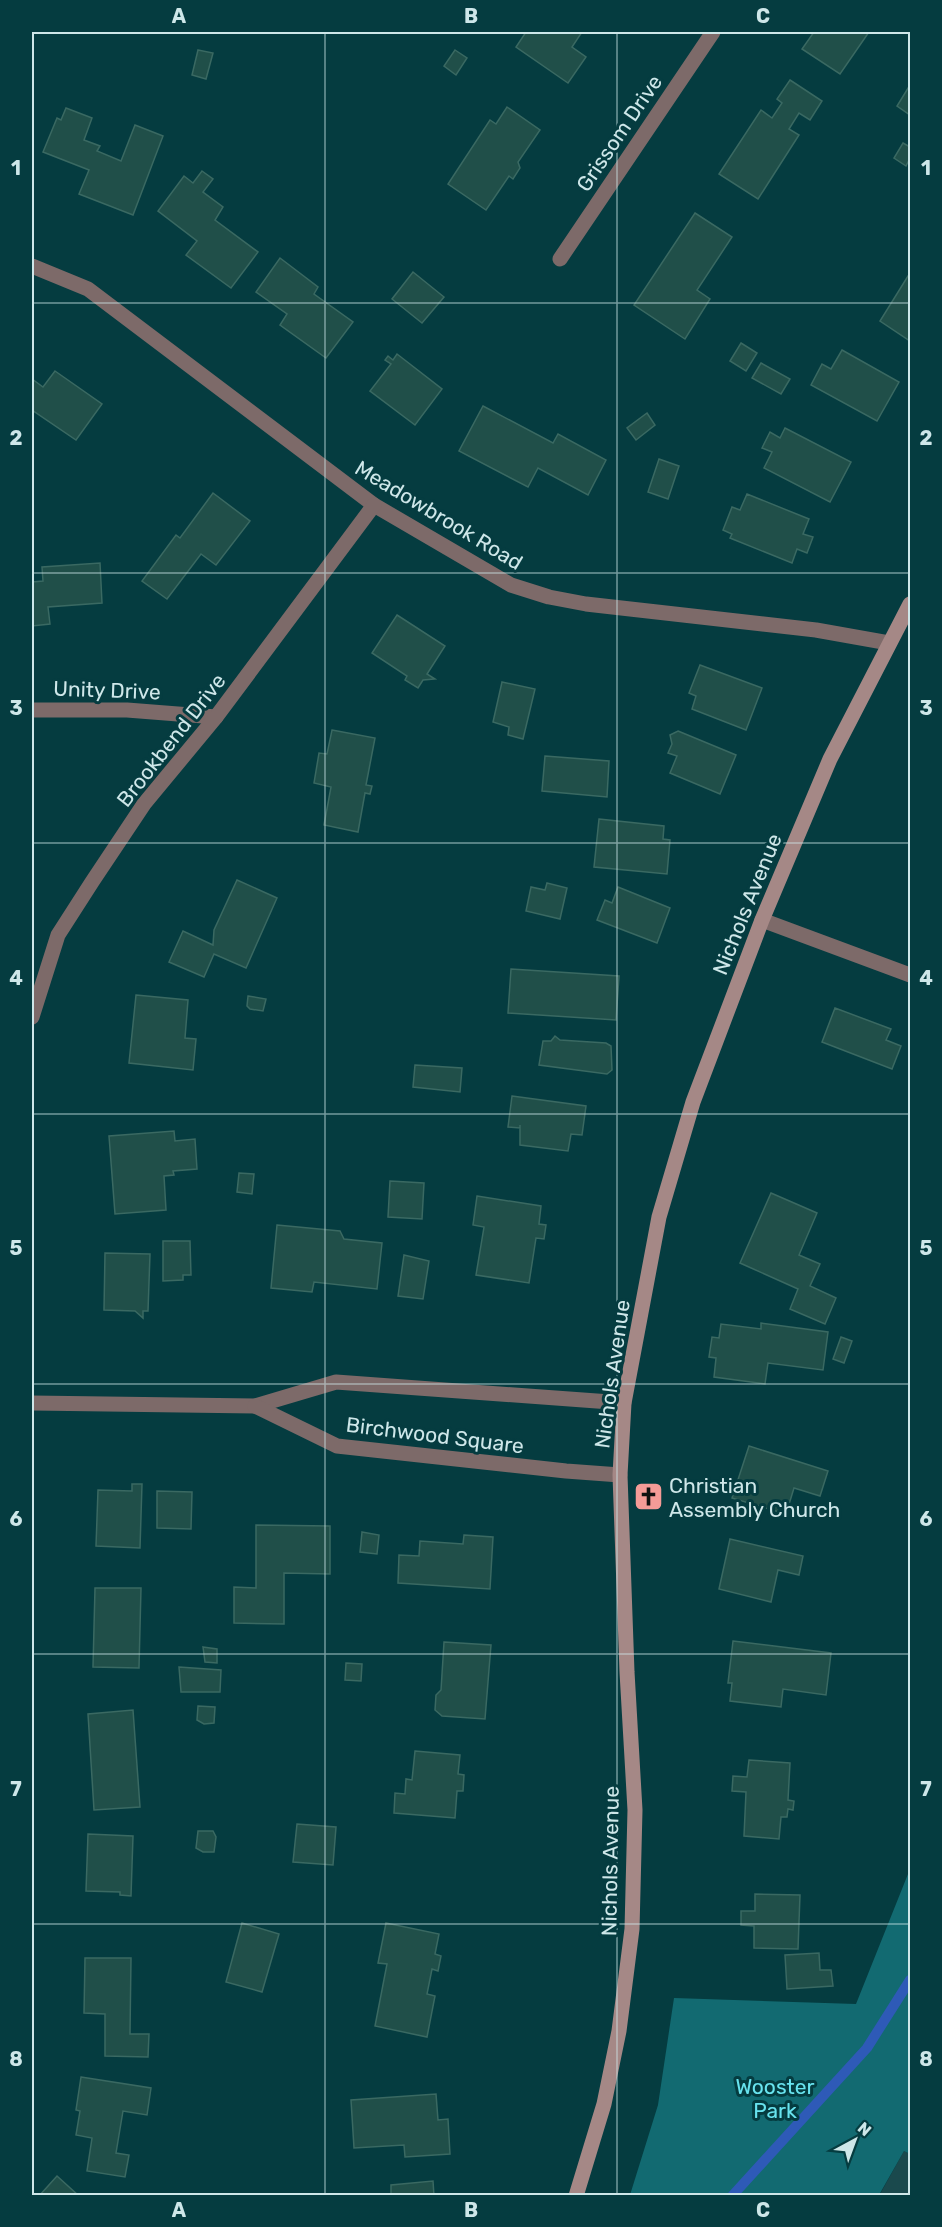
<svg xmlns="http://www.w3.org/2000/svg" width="942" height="2227" viewBox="0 0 942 2227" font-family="Rubik,sans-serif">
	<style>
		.built { fill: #1a494d }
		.green { fill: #126a71 }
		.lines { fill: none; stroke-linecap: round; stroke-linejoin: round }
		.stream { stroke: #2e5ab7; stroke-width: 10 }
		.building { fill: #204f49; stroke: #3a6962; stroke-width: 1.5 }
		.minor { stroke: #7d6a69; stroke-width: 15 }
		.secondary { stroke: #a58886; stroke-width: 15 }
		.grid { fill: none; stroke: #cee7e9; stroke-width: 1.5; stroke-opacity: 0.55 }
		.labels { text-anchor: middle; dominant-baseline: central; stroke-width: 6; stroke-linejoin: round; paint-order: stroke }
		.street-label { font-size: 21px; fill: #cee7e9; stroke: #053c40 }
		.poi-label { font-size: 21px; fill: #cee7e9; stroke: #053c40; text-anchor: start }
		.park-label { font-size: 21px; fill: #68e4ef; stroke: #053c40 }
		.neatline { fill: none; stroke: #cee7e9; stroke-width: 2 }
		.grid-label { font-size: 20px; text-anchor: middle; font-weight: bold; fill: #cee7e9 }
	</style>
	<rect width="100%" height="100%" fill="#053c40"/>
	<path class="built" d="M904,2151L910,2154V2195L879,2196Z"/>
	<path class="green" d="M910,1869V2154L904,2151L879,2195H630L658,2105L674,1998L856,2004Z"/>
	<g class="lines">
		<path class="stream" d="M732,2196L867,2048L910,1980"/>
	</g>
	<g class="building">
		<path d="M526,32H582L572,47L586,57L568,83L516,47Z"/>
		<path d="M814,32H869L840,74L802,49Z"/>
		<path d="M198,50L213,53L206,79L192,75Z"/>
		<path d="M455,50L467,58L456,75L444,66Z"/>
		<path d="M790,80L822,101L810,120L799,113L789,129L799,135L758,199L719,174L761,110L772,118L782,103L777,99Z"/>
		<path d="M910,85V115L897,106Z"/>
		<path d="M507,107L540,130L518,162L520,168L513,179L509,176L486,210L448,184L490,120L496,124Z"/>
		<path d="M66,108L92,118L84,140L100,146L97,151L121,161L135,125L163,136L133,215L79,194L89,170L43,152L57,118L61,120Z"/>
		<path d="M903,143L910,147V158L906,166L894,158Z"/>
		<path d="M202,171L213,179L203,192L223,207L215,220L258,252L231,288L186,255L197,241L158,211L184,176L193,183Z"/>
		<path d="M695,213L732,237L697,290L710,299L685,339L634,305Z"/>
		<path d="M280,258L318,287L314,294L353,322L326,358L280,325L287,314L256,292Z"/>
		<path d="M413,272L444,297L422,323L392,299Z"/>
		<path d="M908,276L910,277V341L880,321Z"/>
		<path d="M741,343L757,353L746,371L730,361Z"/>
		<path d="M842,350L899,382L877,421L811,385L822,364L831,369Z"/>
		<path d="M397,354L442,389L415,425L370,391L391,364L385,360L388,356L393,360Z"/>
		<path d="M761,363L790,379L781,394L752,378Z"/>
		<path d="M55,371L102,404L76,440L32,410V379L43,387Z"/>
		<path d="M483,406L553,443L558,434L606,460L588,495L538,468L528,487L459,451Z"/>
		<path d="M647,413L655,425L636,440L627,428Z"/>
		<path d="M785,428L851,462L830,502L764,468L772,452L762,448L770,432L780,438Z"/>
		<path d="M659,459L679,466L668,499L648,492Z"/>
		<path d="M213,493L250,521L216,565L201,554L167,599L142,581L176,535L180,538Z"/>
		<path d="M747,494L809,519L803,534L813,537L807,553L797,549L792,563L730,538L732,534L723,530L732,507L740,510Z"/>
		<path d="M100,563L102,603L48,607L50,624L32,626V582L43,581L42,567Z"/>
		<path d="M397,615L445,646L427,674L435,679L423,680L418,688L405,680L407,676L372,653Z"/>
		<path d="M700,665L762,688L746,730L692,709L696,696L689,693Z"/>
		<path d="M502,682L535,689L523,739L508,735L509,727L493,722Z"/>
		<path d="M332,730L375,738L366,785L372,786L370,794L365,793L358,832L324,825L331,787L314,783L319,753L327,754Z"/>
		<path d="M678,731L736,755L720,794L670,773L677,756L668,753L672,744L670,735Z"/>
		<path d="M545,756L609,761L607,797L542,791Z"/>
		<path d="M599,819L664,826L663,839L670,840L667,874L594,867Z"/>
		<path d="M237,880L277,898L246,968L214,954L204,977L169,962L183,931L213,945L214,930Z"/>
		<path d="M547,883L567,888L560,919L526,911L531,887L545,890Z"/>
		<path d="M618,887L670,908L657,943L597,920L605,900L612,903Z"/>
		<path d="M511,969L619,976L616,1020L508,1013Z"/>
		<path d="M136,995L188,1000L185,1038L196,1039L193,1070L129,1063Z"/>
		<path d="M248,996L266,999L263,1011L250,1009L247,1006Z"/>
		<path d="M835,1008L891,1029L886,1040L901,1046L892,1069L822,1042Z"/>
		<path d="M555,1036L560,1040L606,1043L611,1046L612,1070L607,1074L539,1065L543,1041H551Z"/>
		<path d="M415,1065L462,1068L460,1092L413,1087Z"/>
		<path d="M512,1096L586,1106L582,1135L571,1134L568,1151L520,1145V1125V1128L508,1127Z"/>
		<path d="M174,1131L175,1141L195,1139L197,1169L173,1171L174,1175L164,1176L166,1210L115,1214L109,1136Z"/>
		<path d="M239,1173L254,1174L252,1194L237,1192Z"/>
		<path d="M390,1181L424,1183L422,1219L388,1217Z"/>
		<path d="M771,1193L817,1213L799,1255L820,1264L810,1286L836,1298L825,1324L790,1309L798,1289L740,1263Z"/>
		<path d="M477,1196L541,1206L539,1224L546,1225L544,1239L536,1238L529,1283L476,1275L484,1227L473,1225Z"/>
		<path d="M277,1225L340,1231L344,1239L382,1243L377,1289L314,1282L312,1292L271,1288Z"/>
		<path d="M163,1241H190L191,1275H183V1280L163,1281Z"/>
		<path d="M105,1253L150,1254L148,1311H143V1318L135,1311L104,1310Z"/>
		<path d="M404,1255L429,1261L423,1299L398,1296Z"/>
		<path d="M761,1323L828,1332L823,1370L768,1363L765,1384L714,1377L716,1358L709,1357L712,1337L719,1338L721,1324L761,1329Z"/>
		<path d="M841,1337L852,1341L844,1363L833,1359Z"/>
		<path d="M749,1446L828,1471L820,1496L794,1488L786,1514L732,1498Z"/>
		<path d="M132,1484H142L140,1548L96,1546L98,1490L132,1491Z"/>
		<path d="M157,1491L192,1492L191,1529L157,1528Z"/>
		<path d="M256,1525L330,1526V1574L284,1573V1624L234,1623V1587L256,1588Z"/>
		<path d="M362,1532L379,1535L377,1554L360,1552Z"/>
		<path d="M464,1535L493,1537L490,1589L398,1583L399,1555L419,1556L420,1541L463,1544Z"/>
		<path d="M730,1539L803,1556L799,1575L778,1570L771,1602L719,1589Z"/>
		<path d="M95,1588H141L139,1668L93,1667Z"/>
		<path d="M733,1641L831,1653L826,1695L783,1689L781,1707L730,1701L732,1683H728Z"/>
		<path d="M444,1642L491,1645L485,1719L442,1716L435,1710L436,1695L441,1690Z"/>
		<path d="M203,1647L217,1649V1663L205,1662Z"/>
		<path d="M346,1663L362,1664L361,1681L345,1680Z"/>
		<path d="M179,1667L221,1670L220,1692H181Z"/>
		<path d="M198,1706L215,1707L214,1723L204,1724L197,1720Z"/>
		<path d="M133,1710L140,1807L94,1810L88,1714Z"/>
		<path d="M415,1751L460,1755L458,1774L464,1775L463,1791H457L455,1818L394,1813L395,1793L405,1794L406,1779L412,1780Z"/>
		<path d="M749,1760L790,1763L788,1800L794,1801L793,1810L788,1809L787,1817H781L779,1839L744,1836L746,1792L732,1791L733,1776L747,1777Z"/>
		<path d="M297,1824L336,1827L333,1865L293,1862Z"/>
		<path d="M198,1831H213L216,1837L214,1852H203L196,1848Z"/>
		<path d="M88,1834L133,1836L131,1896L120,1895V1892L86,1891Z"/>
		<path d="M755,1894L800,1895L798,1949L754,1948V1926L741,1925V1911H755Z"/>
		<path d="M242,1923L279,1934L262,1992L226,1982Z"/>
		<path d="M386,1923L439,1934L435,1954L441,1956L438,1971L432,1969L427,1994L435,1996L427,2037L375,2026L387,1964L378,1963Z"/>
		<path d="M819,1953L820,1970H831L833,1986L787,1989L785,1955Z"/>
		<path d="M85,1958H131L130,2034H149L148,2057L105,2056V2014L84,2013Z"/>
		<path d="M81,2077L151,2088L147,2115L123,2111L116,2153L129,2155L125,2177L87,2171L92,2138L76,2135L80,2111L76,2110Z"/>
		<path d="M436,2094L438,2120L448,2119L450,2154L405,2157L404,2145L354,2148L351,2100Z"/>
		<path d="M57,2176L79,2196H39Z"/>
		<path d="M433,2181L434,2196H391V2185Z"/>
	</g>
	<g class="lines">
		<g class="minor">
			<path d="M560,259L713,32"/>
			<path d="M32,266L88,289L374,505L511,585L549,597L586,604L816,630L889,643"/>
			<path d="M32,710H127L216,717"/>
			<path d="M762,920L910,975"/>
			<path d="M32,1017L58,935L92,882L144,804L216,717L374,505"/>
			<path d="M32,1403L255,1406L336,1382L624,1403"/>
			<path d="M255,1406L337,1446L566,1471L620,1475"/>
		</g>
		<path class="secondary" d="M576,2196L604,2104L619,2031L632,1929L635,1810L627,1672L620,1475L624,1403L659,1217L693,1102L762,920L830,759L910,604"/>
	</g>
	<path class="grid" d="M325,32V2196M617,32V2196M32,303H910M32,573H910M32,843H910M32,1114H910M32,1384H910M32,1654H910M32,1924H910"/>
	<defs>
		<symbol id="church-square" viewBox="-11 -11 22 22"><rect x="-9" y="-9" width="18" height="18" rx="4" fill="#f59b97" stroke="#053c40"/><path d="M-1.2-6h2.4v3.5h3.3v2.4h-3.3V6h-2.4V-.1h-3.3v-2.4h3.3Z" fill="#111"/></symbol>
	</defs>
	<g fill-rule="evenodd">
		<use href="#church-square" x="632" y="1480" width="33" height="33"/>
	</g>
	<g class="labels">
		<g class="street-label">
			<text transform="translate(619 133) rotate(-56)">Grissom Drive</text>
			<text transform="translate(439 515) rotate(31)">Meadowbrook Road</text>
			<text transform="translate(107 690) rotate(2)">Unity Drive</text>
			<text transform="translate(171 740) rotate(-52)">Brookbend Drive</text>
			<text transform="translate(747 904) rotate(-68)">Nichols Avenue</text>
			<text transform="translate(612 1374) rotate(-82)">Nichols Avenue</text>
			<text transform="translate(435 1435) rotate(7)">Birchwood Square</text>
			<text transform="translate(610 1861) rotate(-89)">Nichols Avenue</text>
		</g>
		<g class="poi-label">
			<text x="669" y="1485">Christian<tspan x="669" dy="24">Assembly Church</tspan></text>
		</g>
		<g class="park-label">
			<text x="775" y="2086">Wooster<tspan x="775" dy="24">Park</tspan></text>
		</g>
	</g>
	<rect width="942" height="2227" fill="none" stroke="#053c40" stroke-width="66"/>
	<g transform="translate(855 2140) rotate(41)" stroke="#053c40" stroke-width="4.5" paint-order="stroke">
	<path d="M0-4.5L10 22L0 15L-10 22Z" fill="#cee7e9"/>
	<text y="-9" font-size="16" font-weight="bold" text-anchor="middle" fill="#cee7e9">N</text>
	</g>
	<rect x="33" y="33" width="876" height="2161" class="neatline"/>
	<g class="grid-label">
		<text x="179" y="23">A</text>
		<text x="471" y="23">B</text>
		<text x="763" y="23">C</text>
		<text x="16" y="175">1</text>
		<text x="926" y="175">1</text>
		<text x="16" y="445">2</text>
		<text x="926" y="445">2</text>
		<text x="16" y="715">3</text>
		<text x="926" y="715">3</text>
		<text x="16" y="985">4</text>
		<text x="926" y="985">4</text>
		<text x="16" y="1255">5</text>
		<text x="926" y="1255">5</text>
		<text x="16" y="1526">6</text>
		<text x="926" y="1526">6</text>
		<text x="16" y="1796">7</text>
		<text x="926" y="1796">7</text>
		<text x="16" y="2066">8</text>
		<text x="926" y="2066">8</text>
		<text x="179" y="2217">A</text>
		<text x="471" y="2217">B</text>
		<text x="763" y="2217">C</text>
	</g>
</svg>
